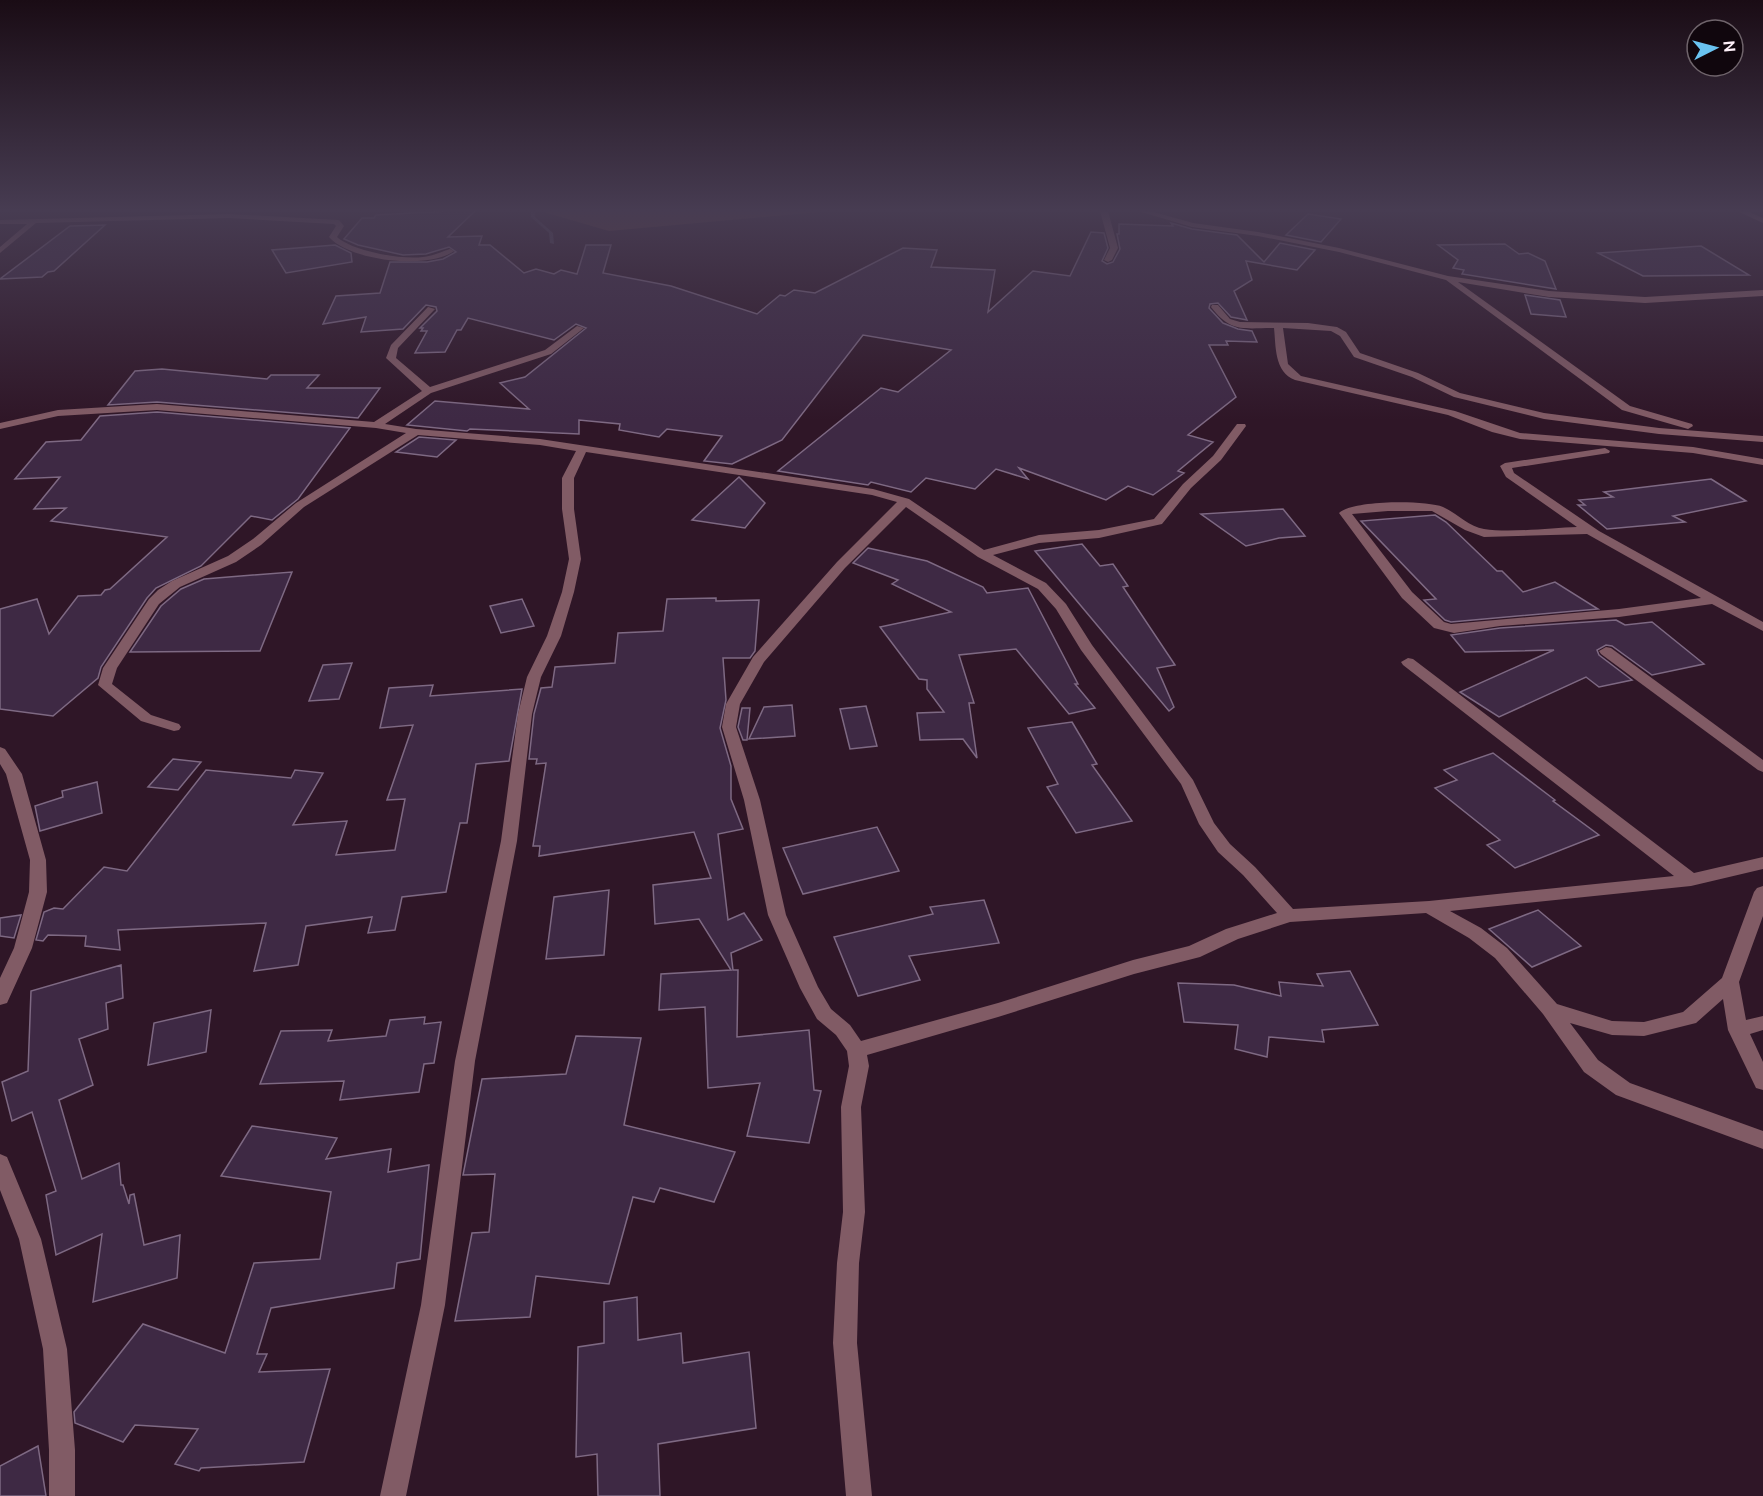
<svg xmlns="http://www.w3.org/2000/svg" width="1763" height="1496" viewBox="0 0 1763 1496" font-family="Ubuntu,sans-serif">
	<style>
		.forest { fill: #613a38 }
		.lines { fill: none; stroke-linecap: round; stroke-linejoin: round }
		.stream { fill: #54495e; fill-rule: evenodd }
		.building { fill: #3e2944; stroke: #7e6983; stroke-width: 1.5 }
		.minor { fill: #815b65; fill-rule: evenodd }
	</style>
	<rect width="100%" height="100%" fill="#2f1627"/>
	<path class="forest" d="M540,211H831L609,231Z"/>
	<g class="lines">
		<path class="stream" d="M531,211H535V217L553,233L554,244L550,243L549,233L531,217Z"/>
	</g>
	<g class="building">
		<path d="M448,211H475L448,237L482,236L479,245H490L524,273L536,269L554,274L561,270L577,274L586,245H611L603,273L671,286L757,314L780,295L785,296L794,290L815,293L903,248L937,250L931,267L995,270L988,312L1033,271L1070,276L1091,232L1104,233L1108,248L1102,261L1107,264L1113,262L1120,249L1117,234H1119V224L1173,226L1171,223L1192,229L1237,235L1264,262L1280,243L1315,250L1297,270L1246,261L1252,280L1234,291L1247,320L1231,317L1218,303L1210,304L1209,308L1223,323L1238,329L1252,331L1257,342L1226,341L1228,345H1209L1236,397L1188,435L1213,442L1178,471L1184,473L1153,495L1128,486L1106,500L1019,468L1028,479L996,469L975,489L926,478L911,492L871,482L868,485L778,471L881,388L898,392L951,350L863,335L782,440L732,464L704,461L722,436L667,429L659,437L619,430L620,424L579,420V434L470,429L467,431L407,425L435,401L529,409L500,383L525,377L586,328L576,324L554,340L468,318L461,330H457L445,352L415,353L427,331H421L423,328H420L437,311L436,307L426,305L403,329L361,332L366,317L323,324L336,296L380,293L390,262H427L443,259L456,252L449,247L426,254L403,255L358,245L344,239L362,218H374L376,215Z"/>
		<path d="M1308,214L1341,219L1321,242L1286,235Z"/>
		<path d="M105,225L54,271L48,272L42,277L0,279L70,226Z"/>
		<path d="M1505,244L1519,254L1528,253L1545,261L1556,289L1462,274L1464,270L1453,268L1458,260L1438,245Z"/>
		<path d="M335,245L351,253L352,262L286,273L272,250Z"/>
		<path d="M1701,246L1749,275L1643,276L1598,253Z"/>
		<path d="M1525,295L1560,300L1566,317L1531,314Z"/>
		<path d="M162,369L267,379L271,375H319L307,388H380L358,418L157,402L108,405L135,371Z"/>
		<path d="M157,412L350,428L298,499L272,520L251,516L201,566L156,588L147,598L101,667L98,678L53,716L0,709V609L37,599L49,634L78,596L101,595L105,590L110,589L167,537L51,521L66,508L34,509L60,477L15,479L46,442L81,440L100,416Z"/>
		<path d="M419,437L456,440L437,457L396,452Z"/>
		<path d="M739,477L765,503L745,528L692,520Z"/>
		<path d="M1711,479L1746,501L1673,516L1685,522L1607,529L1578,505H1585L1579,500L1613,497L1604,492Z"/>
		<path d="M1283,509L1305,536L1279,538L1246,546L1201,514Z"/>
		<path d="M1435,515L1446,522L1497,571H1502L1523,592L1555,582L1598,609L1451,622L1445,620L1424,600L1436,599L1361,521Z"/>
		<path d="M1082,544L1100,566L1113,564L1128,586L1123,587L1175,665L1157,668L1174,707L1169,711L1035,551Z"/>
		<path d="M868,548L927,561L983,587L987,593L1028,588L1078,684H1075L1095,708L1069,714L1016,649L959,655L974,703H969L977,758L963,739L920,740L917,713L944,712L927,689V680L919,679L880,627L951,612L892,584L898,580L853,563Z"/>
		<path d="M292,572L260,651L130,652L161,606L181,589L204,579Z"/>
		<path d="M716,598V601L759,600L755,651L750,658H723L726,700L720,728L731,766V799L743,829L718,834L728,920L744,913L762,940L731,953L733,970H738L737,1037L809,1030L814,1090L821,1091L809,1143L747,1136L760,1083L708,1088L705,1007L659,1010L661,974L731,970L699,919L655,924L653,885L711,878L694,832L539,856L540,846H533L546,763L536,764L537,759H529L534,714L541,688L552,687L555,667L615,663L618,633L663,631L667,599Z"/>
		<path d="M522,599L534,626L501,633L490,606Z"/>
		<path d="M1616,620L1625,625L1652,622L1704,664L1652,675L1612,646L1606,645L1597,650L1599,655L1632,680L1599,687L1586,677L1499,717L1460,692L1554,650L1465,652L1451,635L1500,628Z"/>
		<path d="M352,663L339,699L309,701L323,665Z"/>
		<path d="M433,685L430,696L522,689L509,761L476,764L467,823H460L446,892L402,897L395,930L368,933L372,917L306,926L298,965L254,971L266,923L118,930L120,950L85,946L86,936L48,935L43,941L36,940L44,912L54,908L63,909L104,867L127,871L206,770L291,778L295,770L323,773L293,825L347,821L336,855L395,850L405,799L387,800L413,725L380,728L389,688Z"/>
		<path d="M792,705L795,736L749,739L764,707Z"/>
		<path d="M866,706L877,746L850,749L840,709Z"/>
		<path d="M742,708H750L747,740H743L738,727Z"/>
		<path d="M1072,722L1097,764L1092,765L1132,821L1076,833L1047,787L1058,784L1028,728Z"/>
		<path d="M1493,753L1555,800L1553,801L1599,835L1515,868L1487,845L1500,840L1435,788L1457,780L1444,770Z"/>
		<path d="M173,759L201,762L178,790L148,787Z"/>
		<path d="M97,782L102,813L40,831L35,806L63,797L62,791Z"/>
		<path d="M877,827L899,871L803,894L783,848Z"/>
		<path d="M609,890L604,955L546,959L554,897Z"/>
		<path d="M984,900L999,943L909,956L920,980L858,996L834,937L933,914L930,907Z"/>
		<path d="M1538,910L1581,946L1532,967L1489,929Z"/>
		<path d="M21,915L14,938L0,936V918Z"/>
		<path d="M121,965L123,998L106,1003L108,1029L79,1039L93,1085L59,1100L82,1179L119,1163L121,1185H123L129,1204L130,1195L134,1194L144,1245L180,1235L177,1278L93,1302L102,1234L56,1255L46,1195L56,1191L32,1112L12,1121L2,1082L28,1071L31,991Z"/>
		<path d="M1350,971L1378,1025L1322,1030L1324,1042L1269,1037L1267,1057L1235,1049L1238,1025L1184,1022L1178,983L1234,985L1281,996L1279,982L1323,986L1317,974Z"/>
		<path d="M211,1010L206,1052L148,1065L154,1023Z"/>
		<path d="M425,1017L424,1024L441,1022L434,1063L424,1064L419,1092L340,1100L344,1081L260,1084L281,1031L332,1030L328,1041L386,1036L390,1020Z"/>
		<path d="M576,1036L641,1038L624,1125L735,1152L714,1202L660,1188L654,1202L633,1197L609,1284L536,1276L530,1317L455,1321L472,1233L489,1232L495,1174L463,1175L482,1079L566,1074Z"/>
		<path d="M252,1126L337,1138L326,1159L391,1149L388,1172L429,1165L420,1259L397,1263L394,1288L271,1308L257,1354H267L259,1372L330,1369L304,1462L201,1468L199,1471L175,1464L198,1429L135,1425L123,1442L75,1423L74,1412L143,1324L225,1353L254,1263L320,1259L331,1192L221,1176Z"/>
		<path d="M637,1297L638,1340L681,1333L683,1363L749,1352L756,1428L658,1444L660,1496H598L597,1454L576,1457L578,1347L604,1343V1302Z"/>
		<path d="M38,1446L46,1496H0V1466Z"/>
	</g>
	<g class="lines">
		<g class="minor">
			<path d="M1100,211H1108L1118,248L1112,260L1108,262L1104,260L1110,248Z"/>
			<path d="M1138,211H1150L1193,223L1258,232L1339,248L1448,276L1549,291L1645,297L1763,290V296L1645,303L1549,297L1458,282L1630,406L1692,424L1693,426L1688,429L1622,410L1446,280L1339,252L1258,236L1192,227Z"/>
			<path d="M1737,211H1747L1763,218V223Z"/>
			<path d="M229,214L339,220L344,226L337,237C352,251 402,260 423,257C433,256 441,252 450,249L454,251C428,270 350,261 329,237L336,226L334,224L229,218L36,223L0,253V247L27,224H0V220Z"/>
			<path d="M1212,305H1218L1230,319L1240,322L1308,323L1337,327L1346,332L1360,353L1418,373L1460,393L1544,413L1659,428L1763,436V442L1659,434L1544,419L1454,397L1412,377L1354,357L1340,336L1331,331L1283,328L1288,364L1301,376L1455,411L1520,433L1693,447L1763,459V465L1693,453L1520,439L1492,432L1448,415L1295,380C1274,372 1276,346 1274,328C1243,328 1231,333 1211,307Z"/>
			<path d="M428,307L435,309L398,348L396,358L430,387L545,350L577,326L584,328L551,354L431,393L385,424L416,429L540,439L873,489L909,499L984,550L1039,535L1099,530L1154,519L1183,484L1213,456L1237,424H1245L1246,426L1221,460L1191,488L1162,524L1099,538L1039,543L993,555L1046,583L1066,604L1092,645L1193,780L1214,823L1230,844L1255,867L1293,909L1429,901L1674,876L1403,665L1401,662L1408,658L1413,659L1694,873L1763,857V869L1691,886L1450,911L1481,928L1507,948L1557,1004L1612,1021L1644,1022L1683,1012L1722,978L1754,892L1757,888L1763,886V916L1739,982L1746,1020L1763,1016V1030L1750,1034L1763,1062V1090L1756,1088L1728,1030L1723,999L1696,1023L1644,1036L1612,1035L1570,1023L1598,1060L1630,1083L1763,1131V1149L1616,1095L1584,1072L1543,1014L1495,958L1469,938L1426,913L1290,922L1238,939L1200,957L1134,974L998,1017L867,1055L869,1066L861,1107L865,1212L859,1263L857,1343L872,1496H846L833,1343L837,1263L843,1212L841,1107L849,1066L847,1051L836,1035L817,1019L800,988L768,915L744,800L722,727L726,704L753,657L837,562L897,502L872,495L586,452L574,478V509L581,559L574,592L561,636L541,677L532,714L517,841L475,1061L445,1305L406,1496H380L421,1305L455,1061L501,841L518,714L527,677L547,636L562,592L569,559L562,509V478L576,451L540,445L418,435L304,507L261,545L236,562L180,587L159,604L117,668L112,684L151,715L179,724L181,727L179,730L174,731L141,721L98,685L103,668L149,599L158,590L172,581L228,556L253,539L296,503L406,433L376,428L157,410L58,416L0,429V423L58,410L157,404L374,422L422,391L386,358L391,345ZM906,507L978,557L1038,589L1056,609L1081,650L1181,784L1199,824L1218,852L1243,875L1277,913L1226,929L1189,946L1133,960L998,1003L861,1041L850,1025L831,1009L818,987L786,915L760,800L736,727L740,704L764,662L845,568Z"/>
			<path d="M1605,448L1610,451L1609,453L1512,468L1514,473L1599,531L1763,622V631L1712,604L1619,617L1500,626L1454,633L1434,628L1402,598L1339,513C1353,500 1425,500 1443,507C1457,513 1469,527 1484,529C1509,533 1550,528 1577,527L1506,477L1500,466L1505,463ZM1388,511H1432L1465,530L1484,537L1587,534L1701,598L1619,609L1451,624L1444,622L1412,592L1352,514Z"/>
			<path d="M1606,647L1611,648L1763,760V772L1758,770L1601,654L1599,651Z"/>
			<path d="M0,747L5,749L22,774L46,860L47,892L32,948L7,1003L0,1005V978L14,948L29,892L30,860L6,774L0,764Z"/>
			<path d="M0,1154L7,1157L41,1239L67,1349L75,1450V1496H49V1450L43,1349L19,1239L0,1190Z"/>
		</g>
	</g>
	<linearGradient id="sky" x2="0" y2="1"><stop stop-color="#1a0c15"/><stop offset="0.5" stop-color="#473c52"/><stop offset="1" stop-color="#473c52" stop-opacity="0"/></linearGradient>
	<rect width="1763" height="420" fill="url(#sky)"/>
	<g transform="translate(1715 48) rotate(84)"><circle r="28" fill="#10060d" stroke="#6f646b" stroke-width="1.5"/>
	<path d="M0-4.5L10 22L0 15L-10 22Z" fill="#6ac3f1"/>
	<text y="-9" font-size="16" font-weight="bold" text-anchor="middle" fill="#fef0f9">N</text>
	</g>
</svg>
